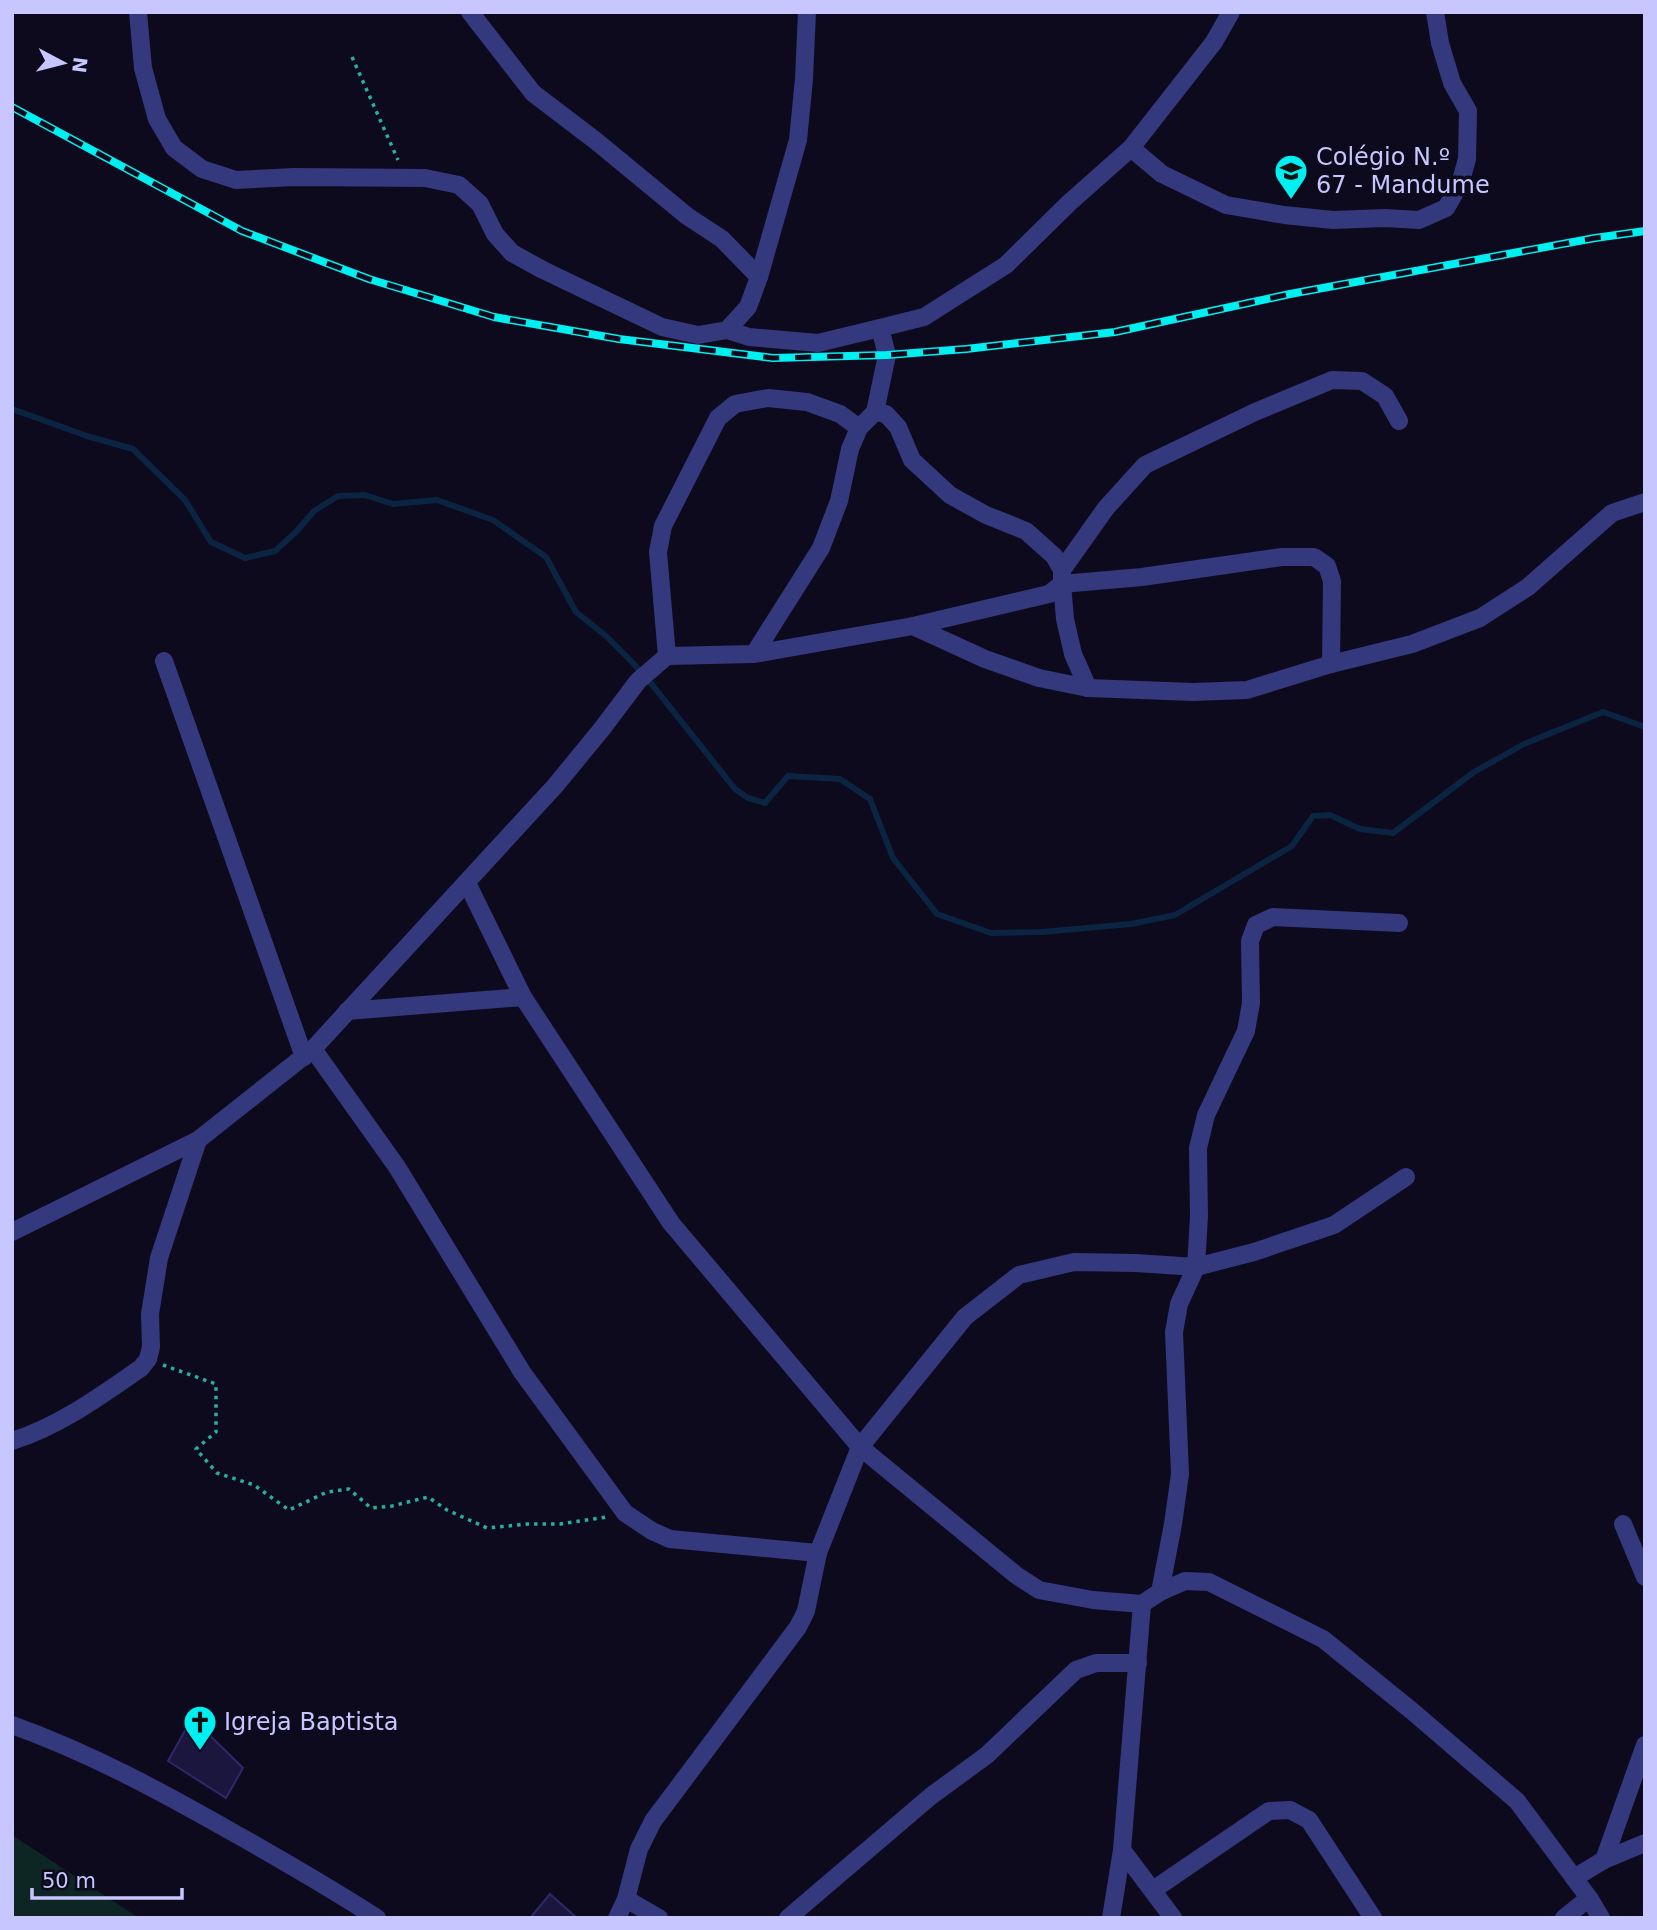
<svg xmlns="http://www.w3.org/2000/svg" width="1657" height="1930" viewBox="0 0 1657 1930" font-family="'DejaVu Sans',sans-serif">
	<style>
		.green { fill: #0d2623 }
		.lines { fill: none; stroke-linecap: round; stroke-linejoin: round }
		.stream { stroke: #0a2441; stroke-width: 6 }
		.building { fill: #1a163e; stroke: #2e276b; stroke-width: 2 }
		.path { stroke: #28b09b; stroke-width: 3.5; stroke-dasharray: 3.5 5; stroke-linecap: butt }
		.minor { stroke: #34387d; stroke-width: 18 }
		.rail-casing { stroke: #00eff1; stroke-width: 8 }
		.rail { stroke: #0c0a1c; stroke-width: 5; stroke-dasharray: 16; stroke-linecap: butt }
		.labels { text-anchor: middle; dominant-baseline: central; stroke-width: 7; stroke-linejoin: round; paint-order: stroke }
		.poi-label { font-size: 24px; fill: #c7c6ff; stroke: #0c0a1c; text-anchor: start }
	</style>
	<rect width="100%" height="100%" fill="#0c0a1c"/>
	<path class="green" d="M12,1835L139,1918H12Z"/>
	<g class="lines">
		<path class="stream" d="M12,409L87,436L133,449L185,500L211,542L245,558L275,551L296,532L314,511L338,496L365,495L393,504L437,500L493,520L546,557L576,612L606,636L632,662L654,687L735,789L748,798L765,803L788,776L840,779L870,799L893,858L937,914L991,933L1042,932L1131,924L1175,915L1292,846L1313,816L1330,815L1360,829L1393,833L1474,772L1524,744L1603,712L1645,727"/>
	</g>
	<g class="building">
		<path d="M192,1718L243,1768L226,1798L168,1761Z"/>
		<path d="M550,1894L577,1918H530Z"/>
	</g>
	<g class="lines">
		<g class="path">
			<path d="M352,57L398,160"/>
			<path d="M163,1365L216,1384V1432L196,1449L217,1473L254,1485L289,1510L327,1492L349,1489L371,1508L392,1506L428,1497L447,1510L487,1528L528,1524H560L607,1517"/>
		</g>
		<g class="minor">
			<path d="M138,12L143,68L157,119L174,148L202,169L236,180L294,177L425,178L459,185L480,204L495,234L512,253L543,270L662,327L698,335L727,330L749,337L818,343L880,328"/>
			<path d="M470,12L533,93L596,141L687,216L722,239L759,277"/>
			<path d="M1131,148L1162,174L1226,205L1284,215L1333,220L1385,218L1419,220L1446,208L1460,184L1467,159L1468,111L1452,83L1440,43L1435,12"/>
			<path d="M727,330L748,307L759,277L798,140L804,79L807,12"/>
			<path d="M875,412L887,355L880,328L924,317L1006,265L1069,203L1131,148L1214,42L1231,12"/>
			<path d="M1062,570L1106,508L1145,465L1255,412L1332,380L1362,381L1385,396L1399,421"/>
			<path d="M913,626L985,659L1039,678L1088,688L1193,692L1247,690L1331,664L1412,644L1480,618L1528,587L1612,513L1645,502"/>
			<path d="M667,656L658,552L663,526L718,418L735,404L768,398L807,402L840,414L859,428"/>
			<path d="M164,661L304,1057"/>
			<path d="M1088,688L1073,654L1065,619L1062,584L1142,577L1282,557H1314L1327,566L1332,581L1331,664"/>
			<path d="M467,883L523,997L671,1223L860,1447L1016,1575L1039,1590L1093,1600L1142,1604L1160,1592L1185,1581L1209,1582L1323,1639L1412,1711L1517,1801L1589,1898L1601,1918"/>
			<path d="M347,1011L523,997"/>
			<path d="M313,1049L397,1167L522,1372L625,1513L652,1531L670,1539L818,1553L860,1447L965,1317L1019,1275L1074,1262L1136,1263L1196,1267L1254,1252L1334,1225L1406,1177"/>
			<path d="M12,1232L198,1140L313,1049L555,786L601,730L638,681L667,656L754,654L913,626L1049,594L1062,584V570L1054,556L1026,531L986,515L950,495L912,460L898,427L886,414L875,412L859,428L850,449L839,501L821,548L754,654"/>
			<path d="M12,1441C60,1426 100,1396 141,1368L148,1359L151,1347L150,1314L159,1258L198,1140"/>
			<path d="M1623,1524L1645,1577"/>
			<path d="M1160,1592L1173,1524L1180,1474L1174,1332L1179,1304L1196,1267L1199,1216L1198,1148L1206,1115L1246,1031L1251,1003L1250,941L1256,925L1273,917L1399,923"/>
			<path d="M12,1725C90,1753 162,1792 234,1833C282,1860 330,1888 377,1918"/>
			<path d="M1122,1850L1173,1918"/>
			<path d="M1604,1860L1645,1745"/>
			<path d="M1574,1878L1604,1860L1645,1843"/>
			<path d="M1153,1890L1269,1811L1290,1810L1309,1820L1373,1918"/>
			<path d="M626,1899L659,1918"/>
			<path d="M617,1918L626,1899L639,1849L653,1821L798,1627L806,1611L818,1553"/>
			<path d="M788,1918L931,1796L987,1755L1076,1670L1096,1663H1138"/>
			<path d="M1111,1918L1122,1850L1142,1604"/>
			<path d="M1564,1918L1589,1898"/>
		</g>
		<defs>
			<path id="rail" d="M12,107L242,231L369,279L494,317L619,339L773,358L887,355L966,349L1115,332L1290,294L1595,238L1645,231"/>
		</defs>
		<use href="#rail" class="rail-casing"/>
		<use href="#rail" class="rail"/>
	</g>
	<defs>
		<symbol id="school-pin" viewBox="-11 -11 22 30"><path d="M0 17L-7.5 6A9.5 9.5 0 1 1 7.5 6Z" fill="#00eff1" stroke="#0c0a1c"/><path d="M0-5L7-2L0 1L-7-2ZM-4 1L0 2.5L4 1V4Q0 6-4 4Z" fill="#111"/></symbol>
		<symbol id="church-pin" viewBox="-11 -11 22 30"><path d="M0 17L-7.5 6A9.5 9.5 0 1 1 7.5 6Z" fill="#00eff1" stroke="#0c0a1c"/><path d="M-1.2-6h2.4v3.5h3.3v2.4h-3.3V6h-2.4V-.1h-3.3v-2.4h3.3Z" fill="#111"/></symbol>
	</defs>
	<g fill-rule="evenodd">
		<use href="#school-pin" x="1272" y="152" width="38" height="52"/>
		<use href="#church-pin" x="181" y="1703" width="38" height="52"/>
	</g>
	<g class="labels">
		<g class="poi-label">
			<text x="1316" y="157">Colégio N.º<tspan x="1316" dy="28">67 - Mandume</tspan></text>
			<text x="224" y="1722">Igreja Baptista</text>
		</g>
	</g>
	<rect width="1657" height="1930" fill="none" stroke="#c7c6ff" stroke-width="28"/>
	<g transform="translate(63 63) rotate(97)" stroke="#0c0a1c" stroke-width="5" paint-order="stroke">
	<path d="M0-5L12 26L0 18L-12 26Z" fill="#c7c6ff"/>
	<text y="-10" font-size="19" font-weight="bold" text-anchor="middle" fill="#c7c6ff">N</text>
	</g>
	<path d="M32 1888v10h150v-10" fill="none" stroke="#c7c6ff" stroke-width="3.5"/>
	<text x="42" y="1888" font-size="21" fill="#c7c6ff" stroke="#0c0a1c" stroke-width="5" paint-order="stroke">50 m</text>
</svg>
